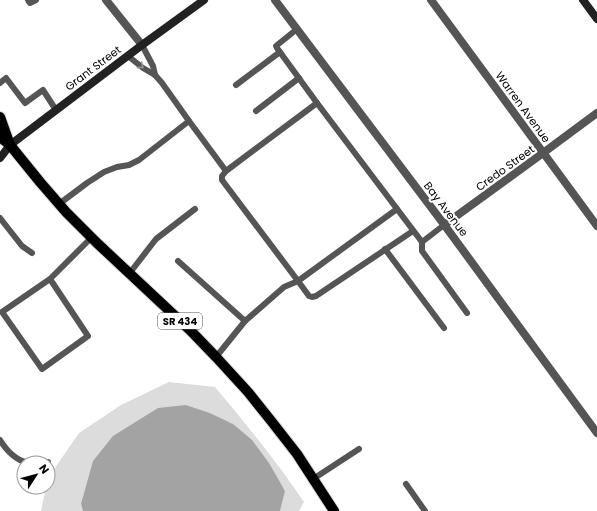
<svg xmlns="http://www.w3.org/2000/svg" width="597" height="511" viewBox="0 0 597 511" font-family="Poppins,sans-serif">
	<style>
		.green { fill: #dcdcdc }
		.water { fill: #a3a3a3 }
		.lines { fill: none; stroke-linecap: round; stroke-linejoin: round }
		.primary-casing { stroke: #dbdbdb; stroke-width: 12 }
		.lane { stroke: #555; stroke-width: 6 }
		.street { stroke: #555; stroke-width: 8 }
		.secondary { stroke: #222; stroke-width: 8 }
		.primary { stroke: #000; stroke-width: 10 }
		.oneway { stroke: #999 }
		.labels { text-anchor: middle; dominant-baseline: central; stroke-width: 4; stroke-linejoin: round; paint-order: stroke }
		.shield { fill: #fff; stroke: #4c4c4c; stroke-width: 1 }
		.shield-label { font-size: 10px; font-weight: bold; fill: #000 }
		.street-label { font-size: 11px; fill: #000; stroke: #fff }
	</style>
	<rect width="100%" height="100%" fill="#fff"/>
	<path class="green" d="M169,382L215,387C246,424 277,462 304,502L299,511H280L285,490L233,424L210,413L186,405L81,504L83,511H41L46,487H48V478L79,433L121,405Z"/>
	<path class="water" d="M186,405L210,413L233,424L252,440L269,463L285,491L280,511H83L81,504L93,461L113,436L158,408Z"/>
	<g class="lines">
		<defs>
			<g id="primary">
				<path d="M0,117L10,145"/>
				<path d="M0,137L10,145L40,182L66,212L97,243L190,330L216,357L248,392L272,422L297,454L334,511"/>
			</g>
		</defs>
		<use href="#primary" class="primary-casing"/>
		<g class="lane">
			<path d="M28,0L30,3L36,0"/>
			<path d="M142,45L153,66L155,75"/>
			<path d="M0,83L6,78L25,103L43,90L56,110"/>
			<path d="M236,85L280,52"/>
			<path d="M317,103L422,242V251L467,313"/>
			<path d="M256,111L299,78"/>
			<path d="M189,121L226,171L317,103L277,48L276,46L297,29"/>
			<path d="M226,171L222,176V180L298,281L397,209"/>
			<path d="M59,204L87,183L104,172L117,167L129,165L139,160L189,121L162,83L155,75L143,68L128,56"/>
			<path d="M0,218L22,246L32,253"/>
			<path d="M422,242L444,225"/>
			<path d="M385,249L444,328"/>
			<path d="M178,261L245,321L216,357"/>
			<path d="M129,274L156,239L195,209"/>
			<path d="M50,279L88,336L42,369L2,312L50,279L91,238"/>
			<path d="M245,321L284,287L298,281L309,296L312,297L316,296L413,231"/>
			<path d="M0,440C7,451 18,462 31,463C37,463 42,462 48,462"/>
			<path d="M313,479L359,449"/>
			<path d="M406,484L425,511"/>
		</g>
		<g class="street">
			<path d="M106,0L142,45"/>
			<path d="M275,0L440,219L597,433"/>
			<path d="M431,0L597,226"/>
			<path d="M444,225L543,153L597,113"/>
		</g>
		<g class="secondary">
			<path d="M583,0L597,19"/>
			<path d="M0,158L10,145L142,45L204,0"/>
		</g>
		<use href="#primary" class="primary"/>
	</g>
	<defs><path id="oneway-chevron" d="M-2-3.5L2.5 0L-2 3.5" fill="none" stroke-width="1.6" stroke-linecap="round" stroke-linejoin="round"/></defs>
	<use class="oneway" href="#oneway-chevron" transform="translate(141 66) rotate(37)"/>
	<g class="labels">
		<rect class="shield" x="158" y="313" width="44" height="16" rx="3"/>
		<g class="shield-label">
			<text x="180" y="321">SR 434</text>
		</g>
		<g class="street-label">
			<text transform="translate(93 68) rotate(-37)">Grant Street</text>
			<text transform="translate(523 107) rotate(54)">Warren Avenue</text>
			<text transform="translate(505 168) rotate(-36)">Credo Street</text>
			<text transform="translate(446 209) rotate(53)">Bay Avenue</text>
		</g>
	</g>
	<g transform="translate(36 475) rotate(54)"><circle r="19" fill="#ffffff" stroke="#999999"/>
	<path d="M0-3L7 15L0 10L-7 15Z" fill="#000000"/>
	<text y="-6" font-size="11" font-weight="bold" text-anchor="middle" fill="#000000">N</text>
	</g>
</svg>
